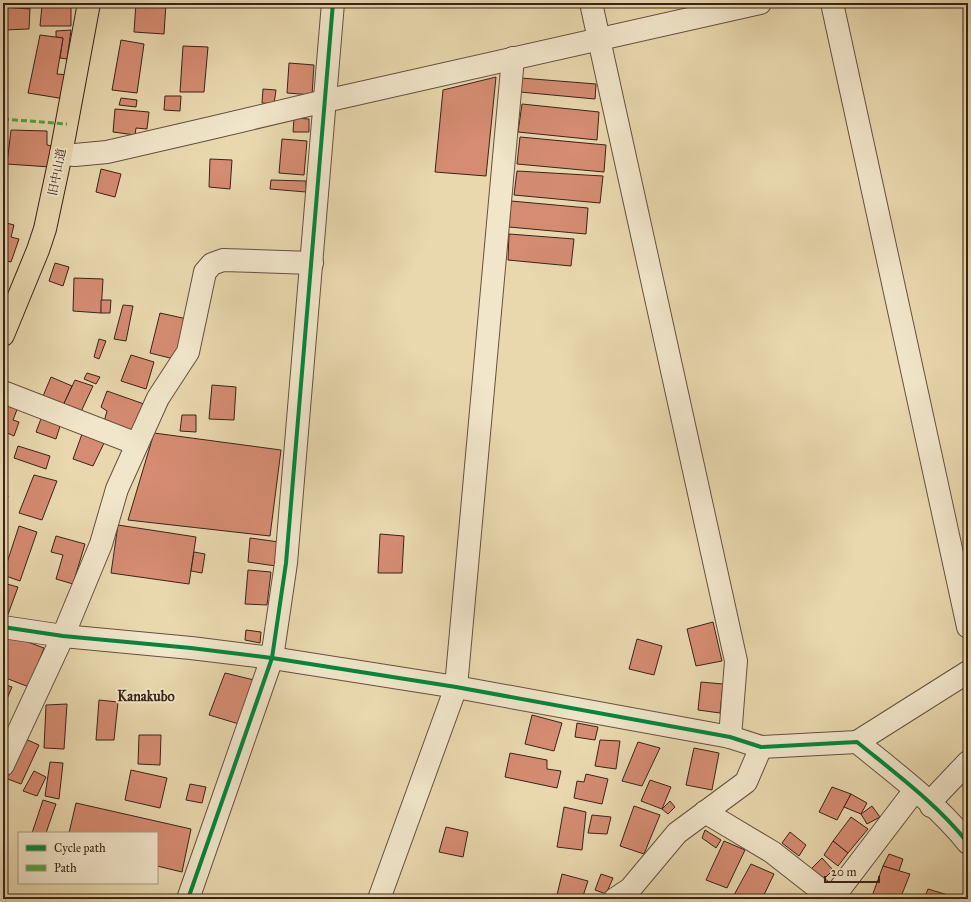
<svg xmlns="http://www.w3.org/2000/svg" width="971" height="902" viewBox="0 0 971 902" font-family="'IM FELL Great Primer','Noto Serif JP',serif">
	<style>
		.building { fill: #d58c72; stroke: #392417 }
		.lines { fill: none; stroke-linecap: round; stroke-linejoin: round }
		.minor-casing { stroke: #65513d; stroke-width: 24 }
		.major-casing { stroke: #392417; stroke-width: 24 }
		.minor { stroke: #f1e6ca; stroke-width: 22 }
		.major { stroke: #e9d8ae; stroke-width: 22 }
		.quiet { stroke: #53a340; stroke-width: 3; stroke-dasharray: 6 3; stroke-linecap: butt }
		.cycleway-casing { stroke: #f1e6ca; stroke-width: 6 }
		.cycleway { stroke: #00873e; stroke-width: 4 }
		.labels { text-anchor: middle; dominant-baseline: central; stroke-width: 4; stroke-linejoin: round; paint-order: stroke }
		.street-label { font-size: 12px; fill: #392417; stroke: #f1e6ca }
		.quarter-label { font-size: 14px; font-weight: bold; fill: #392417; stroke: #f1e6ca }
	</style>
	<rect width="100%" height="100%" fill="#e9d8ae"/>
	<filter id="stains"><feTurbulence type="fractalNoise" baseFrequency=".005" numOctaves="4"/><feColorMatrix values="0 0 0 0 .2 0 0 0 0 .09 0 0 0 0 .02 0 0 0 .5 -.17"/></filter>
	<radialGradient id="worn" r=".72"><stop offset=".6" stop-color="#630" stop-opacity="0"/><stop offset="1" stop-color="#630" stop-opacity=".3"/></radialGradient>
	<g class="building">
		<path d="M4,3H30V9L4,7Z"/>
		<path d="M136,3H166L164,34L134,32Z"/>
		<path d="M42,5H71V26H40Z"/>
		<path d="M4,7L30,9L29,29L4,30Z"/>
		<path d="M71,30L67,59L60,58L63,38L56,37V31Z"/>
		<path d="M40,35L63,38L57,74L69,75L65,99L28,93Z"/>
		<path d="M121,40L144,44L137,93L112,90Z"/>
		<path d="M183,46L208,47L204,92H180Z"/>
		<path d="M289,63L314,65L312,95L287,93Z"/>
		<path d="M496,77L486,176L435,172L443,90Z"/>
		<path d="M521,78L596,84L595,99L520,92Z"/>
		<path d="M263,89L276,90L274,104L262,103Z"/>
		<path d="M165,96H181L180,111L164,110Z"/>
		<path d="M121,98L137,100L136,107L119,105Z"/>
		<path d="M522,104L599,112L597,140L518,132Z"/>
		<path d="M115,109L149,112L147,129L136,128L135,135L113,132Z"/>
		<path d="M294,118L309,119V132H293Z"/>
		<path d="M11,130L47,131V145L52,146L50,167L7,164Z"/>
		<path d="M520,137L606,145L604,172L517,164Z"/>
		<path d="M282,139L307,141L304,175L279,173Z"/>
		<path d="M210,159L232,160L230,189L209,187Z"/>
		<path d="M101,169L121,174L115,197L96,192Z"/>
		<path d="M517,171L603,176L600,203L514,195Z"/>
		<path d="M271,180L306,181V192L270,189Z"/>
		<path d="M511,201L588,208L586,234L509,227Z"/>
		<path d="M3,222L14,225L11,237L19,239L11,262L3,260Z"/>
		<path d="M509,234L574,239L571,266L508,260Z"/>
		<path d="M55,263L69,267L63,286L49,281Z"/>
		<path d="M74,278L103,279L101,313L73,311Z"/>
		<path d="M101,300H111L110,313H101Z"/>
		<path d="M123,305L133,306L126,341L114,339Z"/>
		<path d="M160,313L187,319L178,360L150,353Z"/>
		<path d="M99,339L106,341L99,359L94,357Z"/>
		<path d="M131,355L154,362L146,389L121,381Z"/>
		<path d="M87,373L100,377L96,384L84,379Z"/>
		<path d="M51,377L72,386L61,410L41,401Z"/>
		<path d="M75,380L93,386L78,418L61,410Z"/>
		<path d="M212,385L236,387L234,420L209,419Z"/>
		<path d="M107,391L144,404L130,436L103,425L107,411L101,407Z"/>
		<path d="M3,400L18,407L13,420L19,422L14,436L3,431Z"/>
		<path d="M182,415H196V432L180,431Z"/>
		<path d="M42,416L61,423L56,439L36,432Z"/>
		<path d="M154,433L281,450L270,536L128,520Z"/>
		<path d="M82,434L105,441L93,466L73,459Z"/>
		<path d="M18,446L50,456L46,469L14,458Z"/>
		<path d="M34,475L57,481L42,520L19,513Z"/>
		<path d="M3,495L8,496L3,509Z"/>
		<path d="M118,525L196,537L189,584L111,573Z"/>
		<path d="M19,526L37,532L20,581L3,575Z"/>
		<path d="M380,534L404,536L402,573H378Z"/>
		<path d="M56,536L85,544L73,584L56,579L63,555L51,552Z"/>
		<path d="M250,538L279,542L276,566L248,562Z"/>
		<path d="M194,552L205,554L202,573L191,571Z"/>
		<path d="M248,570L271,572L267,605L245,604Z"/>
		<path d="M3,583L18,587L7,617L3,616Z"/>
		<path d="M713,622L722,661L696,666L687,629Z"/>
		<path d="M246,630L261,632L260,643L245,640Z"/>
		<path d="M6,634L44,648L29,687L3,677V642Z"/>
		<path d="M637,639L662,646L654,675L629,669Z"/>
		<path d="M225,673L254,680L239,724L209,715Z"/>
		<path d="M701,682L723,684L720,713L698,710Z"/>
		<path d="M3,684L12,687L3,708Z"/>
		<path d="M99,700L118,702L114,740H96Z"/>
		<path d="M67,704L64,749L44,748L46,705Z"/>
		<path d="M532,715L562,723L554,751L525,744Z"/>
		<path d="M577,723L598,727L595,740L575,737Z"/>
		<path d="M139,735H161L160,765L138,764Z"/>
		<path d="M23,738L39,745L21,784L5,778Z"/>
		<path d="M600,740L620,741L616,769L595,766Z"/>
		<path d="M638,742L660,748L642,786L622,781Z"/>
		<path d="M694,748L719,753L712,790L686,785Z"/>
		<path d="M510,753L547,760V769L561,771L557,788L505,777Z"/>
		<path d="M50,762L63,763L59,799L45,796Z"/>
		<path d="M131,770L167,778L160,808L125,800Z"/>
		<path d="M34,771L46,777L37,796L23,791Z"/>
		<path d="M586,774L608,779L602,804L574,798L577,781L584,782Z"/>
		<path d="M650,780L671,787L662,809L641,801Z"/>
		<path d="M190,784L206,787L202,803L186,800Z"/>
		<path d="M832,787L851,794L837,820L819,812Z"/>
		<path d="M851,794L867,803L861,814L844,807Z"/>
		<path d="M43,800L56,804L46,833H32Z"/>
		<path d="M670,801L675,807L668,814L662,809Z"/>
		<path d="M76,803L191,829L182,872L157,866V833H69Z"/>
		<path d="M634,806L660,815L644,854L620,846Z"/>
		<path d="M872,806L880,817L867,824L861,814Z"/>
		<path d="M564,807L586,812L582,850L557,847Z"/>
		<path d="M592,815L611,817L607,834L588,833Z"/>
		<path d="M851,817L868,829L848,853L833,841Z"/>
		<path d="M446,827L468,832L463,857L439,852Z"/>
		<path d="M705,830L721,840L716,848L702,838Z"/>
		<path d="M790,832L806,845L799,856L782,843Z"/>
		<path d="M724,841L745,850L727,888L706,880Z"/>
		<path d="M833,841L848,853L838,866L824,855Z"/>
		<path d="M889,854L903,859L899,871L883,866Z"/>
		<path d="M822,858L833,870L821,882L810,870Z"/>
		<path d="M751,864L774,874L762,899H742L734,895Z"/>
		<path d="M883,866L910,874L900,899H871Z"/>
		<path d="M562,874L588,881L582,899H556Z"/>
		<path d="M601,874L613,878L606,894L595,890Z"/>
		<path d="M928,889L948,895L947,899H924Z"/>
	</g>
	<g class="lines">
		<defs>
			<g id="minor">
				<path d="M591,3L736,661L730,737"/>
				<path d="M832,3L968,627"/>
				<path d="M61,154L75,155L107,152L211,128L325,101L760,3"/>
				<path d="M3,392L137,444"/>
				<path d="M3,627L63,636L191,648L272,658L456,687L730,737L761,747L857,742C895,773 937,804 968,843"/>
				<path d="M857,742L968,672"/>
				<path d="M3,765L63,636L101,544L117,489L158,398L188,352L205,272L212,264L223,260L312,263"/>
				<path d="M931,806V801L968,762"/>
				<path d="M705,812L772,852L832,899"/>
				<path d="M188,899L272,658L286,563L333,3"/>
				<path d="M379,899L456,687L513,58"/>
				<path d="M615,899L630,889L677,833L746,782L761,747"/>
				<path d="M832,899L915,790"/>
			</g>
			<path id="major" d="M3,335L38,250L45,229L61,154L89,3"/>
		</defs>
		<use href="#minor" class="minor-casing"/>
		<use href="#major" class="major-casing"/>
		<use href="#minor" class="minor"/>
		<use href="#major" class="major"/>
		<path class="quiet" d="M3,119L67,124"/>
		<defs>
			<g id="cycleway">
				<path d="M3,627L63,636L191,648L272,658L456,687L730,737L761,747L857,742C895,773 937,804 968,843"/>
				<path d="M188,899L272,658L286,563L333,3"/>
			</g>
		</defs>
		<use href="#cycleway" class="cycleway-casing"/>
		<use href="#cycleway" class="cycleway"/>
	</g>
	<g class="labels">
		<g class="street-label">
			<text transform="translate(57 172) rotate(-79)">旧中山道</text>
		</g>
		<g class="quarter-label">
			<text x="146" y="696">Kanakubo</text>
		</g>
	</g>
	<rect width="971" height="902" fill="none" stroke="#e9d8ae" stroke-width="16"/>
	<rect x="4" y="4" width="963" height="894" fill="none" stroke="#392417" stroke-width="2"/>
	<rect x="8" y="8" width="955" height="886" fill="none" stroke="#392417"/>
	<rect x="18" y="832" width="140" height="52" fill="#f1e6ca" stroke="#a79882"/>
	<rect x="26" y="845" width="20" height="6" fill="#00873e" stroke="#a79882"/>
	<text x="54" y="852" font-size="12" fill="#392417">Cycle path</text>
	<rect x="26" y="865" width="20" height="6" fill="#53a340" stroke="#a79882"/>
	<text x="54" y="872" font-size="12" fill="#392417">Path</text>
	<path d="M825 876v6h54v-6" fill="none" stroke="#392417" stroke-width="2"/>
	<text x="831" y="876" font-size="12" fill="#392417" stroke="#f1e6ca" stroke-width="3" paint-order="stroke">20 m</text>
	<rect width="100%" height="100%" filter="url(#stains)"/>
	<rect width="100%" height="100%" fill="url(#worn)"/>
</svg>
